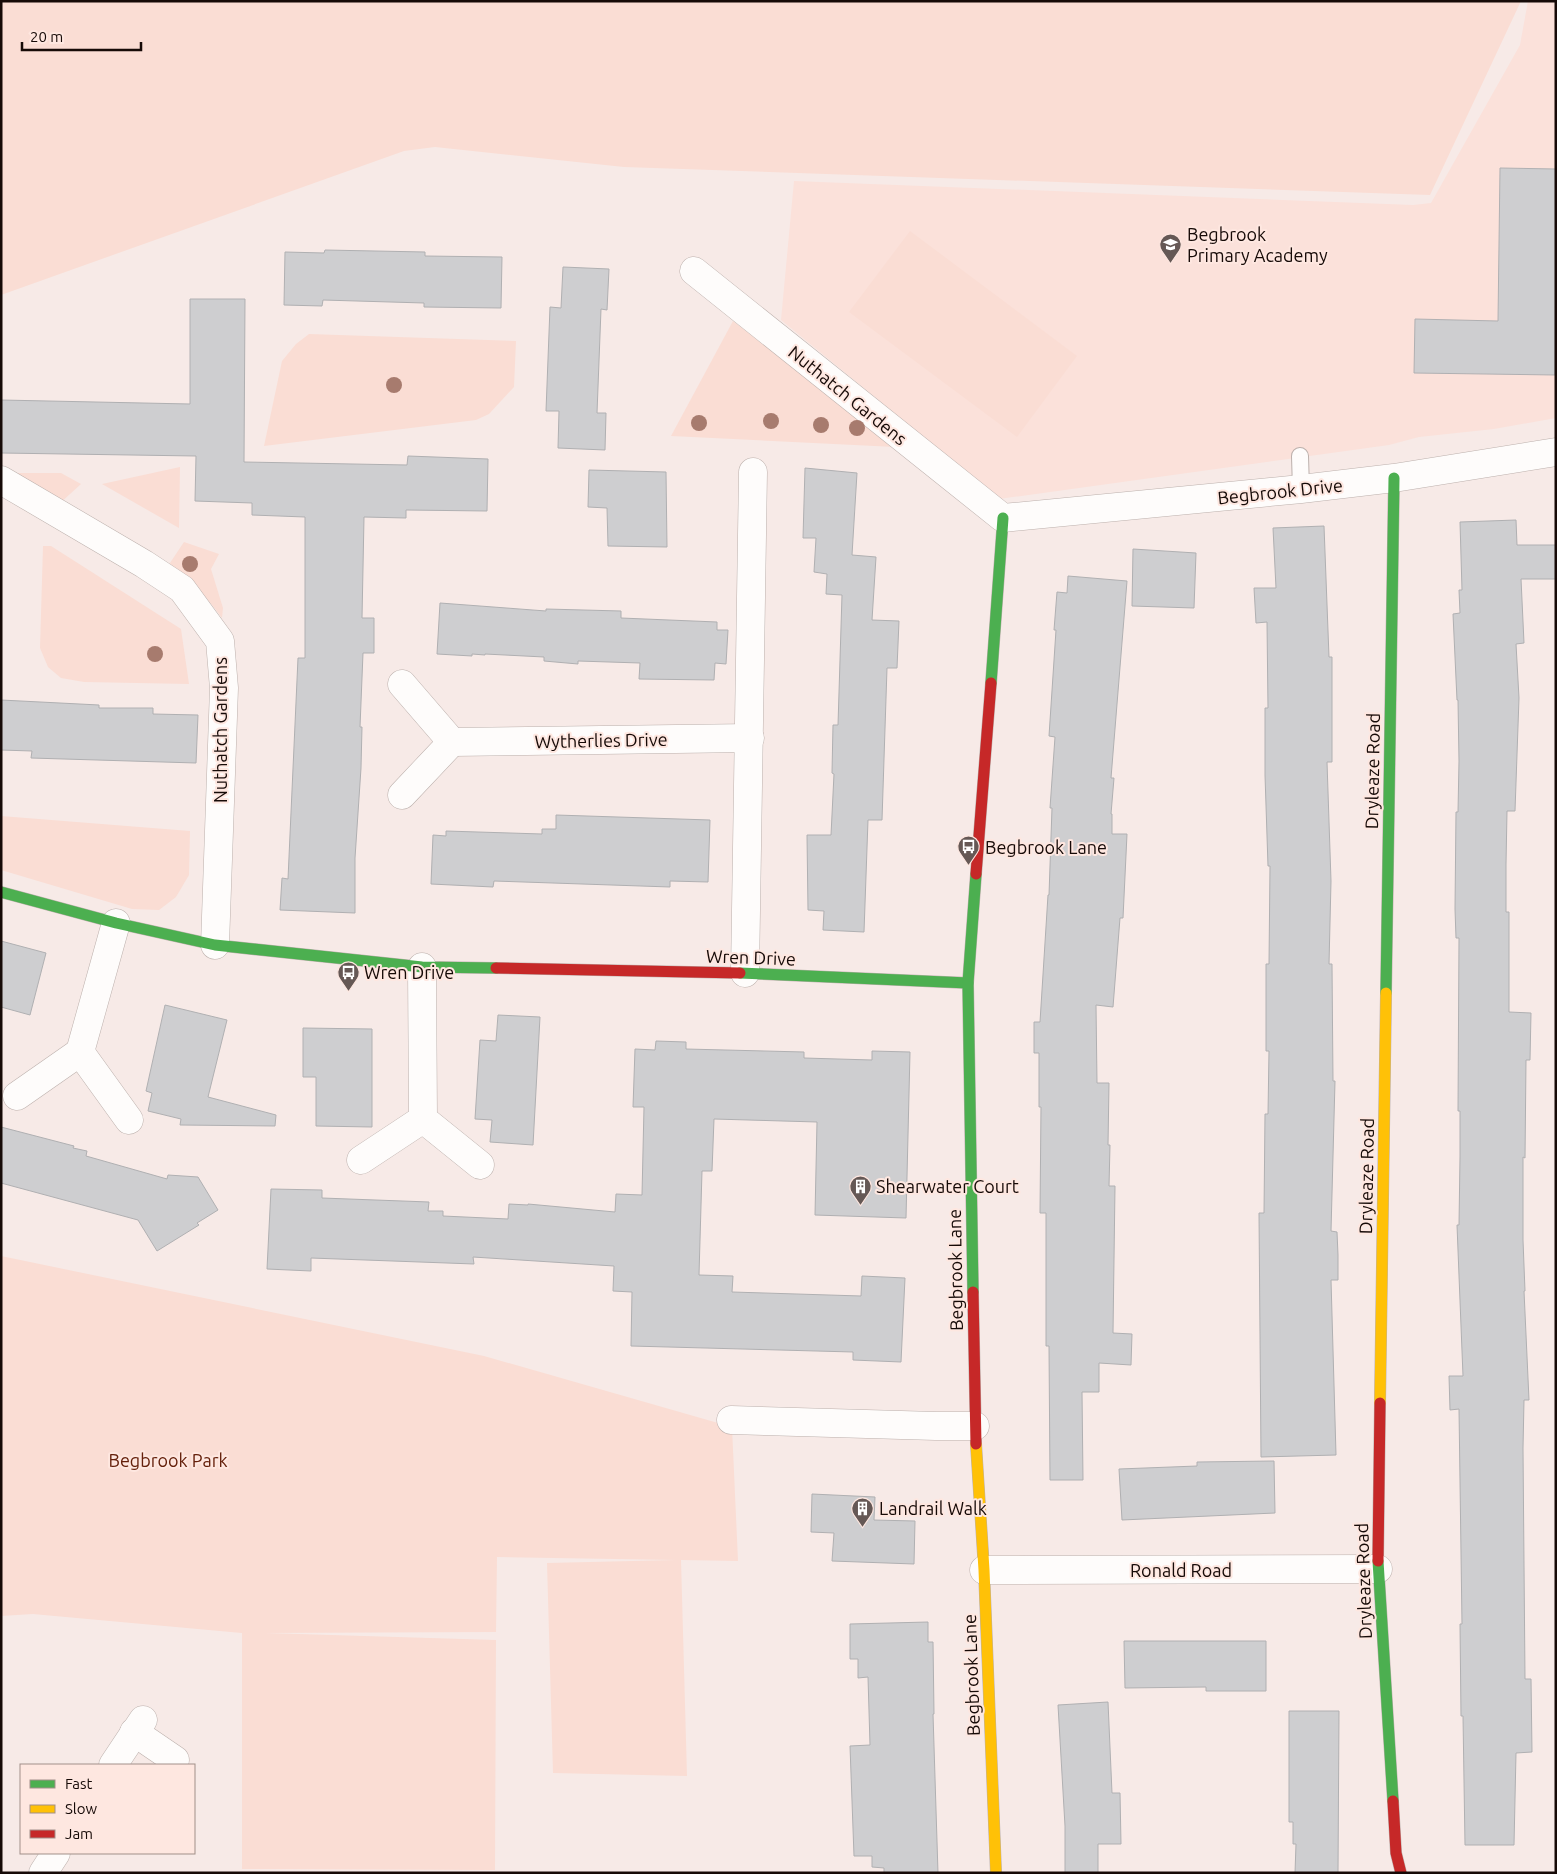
<svg xmlns="http://www.w3.org/2000/svg" width="1557" height="1874" viewBox="0 0 1557 1874" font-family="Ubuntu,sans-serif">
	<style>
		.built { fill: #fbe1da }
		.green { fill: #faddd4 }
		.building { fill: #ceced0; stroke: #b0b0b2 }
		.lines { fill: none; stroke-linecap: round; stroke-linejoin: round }
		.lane-casing { stroke: #bcb0ac; stroke-width: 18 }
		.street-casing { stroke: #bcb0ac; stroke-width: 29 }
		.fast-casing { stroke: #bcb0ac; stroke-width: 12 }
		.slow-casing { stroke: #bcb0ac; stroke-width: 12 }
		.jam-casing { stroke: #bcb0ac; stroke-width: 12 }
		.lane { stroke: #fefcfb; stroke-width: 16 }
		.street { stroke: #fefcfb; stroke-width: 28 }
		.fast { stroke: #4caf50; stroke-width: 11 }
		.slow { stroke: #ffc107; stroke-width: 11 }
		.jam { stroke: #c62828; stroke-width: 11 }
		.tree { fill: #a77b6e }
		.labels { text-anchor: middle; dominant-baseline: central; stroke-width: 4; stroke-linejoin: round; paint-order: stroke }
		.poi-label { font-size: 18px; fill: #160a07; stroke: #fee7e0; text-anchor: start }
		.street-label { font-size: 18px; fill: #160a07; stroke: #fee7e0 }
		.park-label { font-size: 18px; fill: #65200b; stroke: #fee7e0 }
	</style>
	<rect width="100%" height="100%" fill="#f7eae7"/>
	<path class="built" d="M1528,1H1556V418L1494,429L1419,437L1389,445L999,499L781,320L794,181L1413,205L1431,203L1520,45Z"/>
	<g class="green">
		<path d="M1,1H1521L1430,195L624,167L435,147L404,151L1,295Z"/>
		<path d="M910,231L1077,356L1017,437L849,312Z"/>
		<path d="M733,321L895,447L671,436Z"/>
		<path d="M309,334L516,341L514,387L489,414L476,420L264,446L282,361L296,344Z"/>
		<path d="M180,467L179,528L102,484Z"/>
		<path d="M7,473H61L81,484L59,504Z"/>
		<path d="M184,542L219,554L211,569L223,608L222,618C204,593 193,584 166,569Z"/>
		<path d="M43,546H51L181,629L189,684L84,682L61,678L48,667L40,648Z"/>
		<path d="M1,816L190,831L189,875L176,897L159,910L132,909L1,870Z"/>
		<path d="M1,1256L484,1356L732,1427L738,1561L681,1560L687,1776L553,1773L547,1563L676,1560L497,1557L496,1632L265,1633L496,1640L495,1870L242,1869V1633L33,1614L1,1616Z"/>
	</g>
	<g class="building">
		<path d="M1500,168L1556,169L1555,375L1414,373L1415,319L1498,321Z"/>
		<path d="M325,250L425,252V256L502,257L501,308L424,307V303L323,300L322,306L284,305L285,252L324,253Z"/>
		<path d="M563,267L609,269L607,310L601,309L597,413H606L605,450L558,448L559,411H546L550,307L561,308Z"/>
		<path d="M190,299H245L244,462L407,465L408,456L488,459L487,511L406,510V518L364,517L362,618H374V653H363L360,727H362L361,768L355,858V913L280,910L282,878L288,879L298,658H305V517L252,515V503L195,501L196,456L1,453V400L190,404Z"/>
		<path d="M805,468L857,473L852,555L876,557L872,620L899,621L897,668H887L882,820H868L864,932L823,930L824,911L808,910L807,835H831L834,774L832,773L833,725H838L842,595L826,594L827,574L814,572L816,538H803Z"/>
		<path d="M589,470L666,472L667,547L608,546L607,508L588,507Z"/>
		<path d="M1516,520L1517,545H1556V579H1521L1524,643L1516,644L1519,698L1515,811H1507L1506,864V912H1509V1012L1531,1013L1530,1060H1526L1525,1158L1523,1157V1240L1525,1291H1524L1529,1400H1524L1523,1448L1525,1679H1531L1532,1752L1516,1753L1514,1845H1465L1463,1716H1461L1460,1624H1462L1459,1409L1450,1410L1449,1376H1463L1457,1225H1459L1460,1157V1111H1458L1459,938H1456L1455,909L1456,812H1458L1459,761L1458,700H1457L1453,614L1460,613L1459,590H1462L1460,522Z"/>
		<path d="M1324,526L1329,657H1332V762H1327L1331,881L1329,964H1332L1333,1081H1335L1331,1231L1337,1232L1338,1255V1280H1331L1336,1455L1261,1457L1259,1213H1264L1265,1114H1268L1269,1051H1266V964H1269L1270,866H1268L1265,775V708H1268L1267,622L1256,623L1254,588H1276L1273,528Z"/>
		<path d="M1133,549L1196,553L1194,608L1132,606Z"/>
		<path d="M1068,576L1127,581L1111,778H1114L1111,814H1112V834H1127L1123,918H1120L1113,1007L1096,1005L1097,1083H1109L1108,1145H1110L1109,1186H1115L1113,1333L1132,1334L1131,1365L1099,1363V1392H1082L1083,1480H1050L1049,1346H1046V1213H1040L1041,1107H1039V1053H1034V1022H1040L1048,895H1049L1052,808H1050L1055,737L1049,736L1056,630H1054L1057,592L1067,593Z"/>
		<path d="M440,603L546,611V609L621,611V618L717,622V630H728L726,664L715,663L714,680L639,679L640,663L578,661V664L544,661V657L485,654V655L472,654V656L437,654Z"/>
		<path d="M1,700L99,705V708H153V714L198,715L196,763L31,758L32,751L1,750Z"/>
		<path d="M556,815L710,820L708,882L670,881V887L494,881L493,887L431,884L433,835L446,836V831L542,834V829H556Z"/>
		<path d="M1,941L46,953L30,1015L1,1007Z"/>
		<path d="M165,1005L227,1020L208,1097L276,1115L275,1126L180,1125L181,1119L148,1111L152,1093L146,1091Z"/>
		<path d="M498,1015L540,1017L533,1145L490,1142L492,1120L475,1119L480,1040L496,1041Z"/>
		<path d="M303,1028L372,1029V1127L316,1126V1077H303Z"/>
		<path d="M656,1041L686,1042V1049L804,1052V1058L872,1060V1051L910,1052L906,1218L815,1215L817,1122L714,1119L712,1171H702L699,1275L733,1276L732,1292L861,1296L862,1276L905,1278L901,1362L853,1360V1352L631,1346L632,1292L613,1291L614,1266L473,1257L474,1264L311,1258V1271L267,1269L271,1189L322,1190V1198L429,1202L428,1211H443V1216L508,1219L509,1204L528,1205V1204L615,1212L616,1194L642,1195L644,1107H633L635,1049L655,1050Z"/>
		<path d="M1,1127L74,1146L73,1148L87,1151L86,1156L167,1179L168,1175L198,1177L218,1210L197,1223L199,1225L157,1251L138,1220L1,1183Z"/>
		<path d="M1274,1461L1275,1513L1122,1520L1119,1469L1197,1466V1462Z"/>
		<path d="M812,1494L875,1497L874,1520L915,1521L914,1564L832,1561L834,1533L811,1532Z"/>
		<path d="M928,1622V1642H933L934,1714H933L938,1873H884V1868L872,1867V1856H854L850,1746L870,1745L868,1677L858,1678V1659H850V1624Z"/>
		<path d="M1124,1641H1266V1691H1206V1687L1125,1688Z"/>
		<path d="M1108,1702L1112,1793H1120L1121,1844H1098V1873H1065V1826L1058,1705Z"/>
		<path d="M1289,1711H1339L1338,1873H1295L1296,1844H1293V1822H1289Z"/>
	</g>
	<g class="lines">
		<defs>
			<path id="lane" d="M1300,456L1301,489"/>
			<g id="street">
				<path d="M694,271L1003,518L1301,489L1394,478L1556,452"/>
				<path d="M1,480L144,564L182,589L220,641L224,688L215,945"/>
				<path d="M402,684L452,742L402,795"/>
				<path d="M452,742L750,738"/>
				<path d="M422,967L423,1119"/>
				<path d="M745,973L753,472"/>
				<path d="M80,1052L116,923"/>
				<path d="M17,1096L80,1052L129,1120"/>
				<path d="M361,1160L423,1119L480,1165"/>
				<path d="M731,1420L936,1426H975"/>
				<path d="M984,1570L1378,1569"/>
				<path d="M134,1732L175,1760"/>
				<path d="M113,1765L143,1720"/>
				<path d="M43,1873L56,1853"/>
			</g>
			<g id="fast">
				<path d="M991,683L1003,518"/>
				<path d="M1,892L116,923L215,945L422,967L496,968"/>
				<path d="M740,973L968,983"/>
				<path d="M1386,993L1394,478"/>
				<path d="M973,1292L968,983L976,874"/>
				<path d="M1378,1561L1393,1801"/>
			</g>
			<g id="slow">
				<path d="M1380,1403L1386,993"/>
				<path d="M976,1444L984,1570L996,1873"/>
			</g>
			<g id="jam">
				<path d="M976,874L991,683"/>
				<path d="M496,968L740,973"/>
				<path d="M973,1292L976,1444"/>
				<path d="M1378,1561L1380,1403"/>
				<path d="M1393,1801L1396,1853L1401,1873"/>
			</g>
		</defs>
		<use href="#lane" class="lane-casing"/>
		<use href="#street" class="street-casing"/>
		<use href="#fast" class="fast-casing"/>
		<use href="#slow" class="slow-casing"/>
		<use href="#jam" class="jam-casing"/>
		<use href="#lane" class="lane"/>
		<use href="#street" class="street"/>
		<use href="#fast" class="fast"/>
		<use href="#slow" class="slow"/>
		<use href="#jam" class="jam"/>
	</g>
	<g class="tree">
		<circle cx="394" cy="385" r="8"/>
		<circle cx="771" cy="421" r="8"/>
		<circle cx="699" cy="423" r="8"/>
		<circle cx="821" cy="425" r="8"/>
		<circle cx="857" cy="428" r="8"/>
		<circle cx="190" cy="564" r="8"/>
		<circle cx="155" cy="654" r="8"/>
	</g>
	<defs>
		<symbol id="school-pin" viewBox="-11 -11 22 30"><path d="M0 17L-7.5 6A9.5 9.5 0 1 1 7.5 6Z" fill="#655855" stroke="#fee7e0"/><path d="M0-5L7-2L0 1L-7-2ZM-4 1L0 2.5L4 1V4Q0 6-4 4Z" fill="#fff"/></symbol>
		<symbol id="bus-pin" viewBox="-11 -11 22 30"><path d="M0 17L-7.5 6A9.5 9.5 0 1 1 7.5 6Z" fill="#655855" stroke="#fee7e0"/><path d="M-5-6H5V4H4V6H2V4H-2V6H-4V4H-5ZM-3.5-4V0h7V-4ZM-3.5 1.2v1.5H-2V1.2ZM2 1.2v1.5H3.5V1.2Z" fill="#fff"/></symbol>
		<symbol id="building-pin" viewBox="-11 -11 22 30"><path d="M0 17L-7.5 6A9.5 9.5 0 1 1 7.5 6Z" fill="#655855" stroke="#fee7e0"/><path d="M-4-6H4V6H1V3H-1V6H-4ZM-2.5-4.3h1.7v1.8h-1.7ZM.8-4.3h1.7v1.8H.8ZM-2.5-1h1.7V.8h-1.7ZM.8-1h1.7V.8H.8Z" fill="#fff"/></symbol>
	</defs>
	<g fill-rule="evenodd">
		<use href="#school-pin" x="1158" y="232" width="25" height="34"/>
		<use href="#bus-pin" x="956" y="834" width="25" height="34"/>
		<use href="#bus-pin" x="336" y="960" width="25" height="34"/>
		<use href="#building-pin" x="848" y="1174" width="25" height="34"/>
		<use href="#building-pin" x="850" y="1496" width="25" height="34"/>
	</g>
	<g class="labels">
		<g class="poi-label">
			<text x="1187" y="234">Begbrook<tspan x="1187" dy="21">Primary Academy</tspan></text>
			<text x="985" y="847">Begbrook Lane</text>
			<text x="364" y="972">Wren Drive</text>
			<text x="876" y="1186">Shearwater Court</text>
			<text x="879" y="1508">Landrail Walk</text>
		</g>
		<g class="street-label">
			<text transform="translate(848 395) rotate(39)">Nuthatch Gardens</text>
			<text transform="translate(1280 491) rotate(-6)">Begbrook Drive</text>
			<text transform="translate(220 730) rotate(-90)">Nuthatch Gardens</text>
			<text transform="translate(601 740) rotate(-1)">Wytherlies Drive</text>
			<text transform="translate(1372 771) rotate(-89)">Dryleaze Road</text>
			<text transform="translate(751 957) rotate(2)">Wren Drive</text>
			<text transform="translate(1366 1176) rotate(-89)">Dryleaze Road</text>
			<text transform="translate(955 1270) rotate(-91)">Begbrook Lane</text>
			<text x="1181" y="1570">Ronald Road</text>
			<text transform="translate(1363 1581) rotate(-92)">Dryleaze Road</text>
			<text transform="translate(971 1675) rotate(-92)">Begbrook Lane</text>
		</g>
		<g class="park-label">
			<text x="168" y="1460">Begbrook Park</text>
		</g>
	</g>
	<rect width="1557" height="1874" fill="none" stroke="#160a07" stroke-width="5"/>
	<rect x="20" y="1764" width="175" height="90" fill="#fee7e0" stroke="#a18f89"/>
	<rect x="30" y="1780" width="25" height="8" fill="#4caf50" stroke="#a18f89"/>
	<text x="65" y="1789" font-size="15" fill="#160a07">Fast</text>
	<rect x="30" y="1805" width="25" height="8" fill="#ffc107" stroke="#a18f89"/>
	<text x="65" y="1814" font-size="15" fill="#160a07">Slow</text>
	<rect x="30" y="1830" width="25" height="8" fill="#c62828" stroke="#a18f89"/>
	<text x="65" y="1839" font-size="15" fill="#160a07">Jam</text>
	<path d="M22 42v8h119v-8" fill="none" stroke="#160a07" stroke-width="2.5"/>
	<text x="30" y="42" font-size="15" fill="#160a07" stroke="#fee7e0" stroke-width="4" paint-order="stroke">20 m</text>
</svg>
